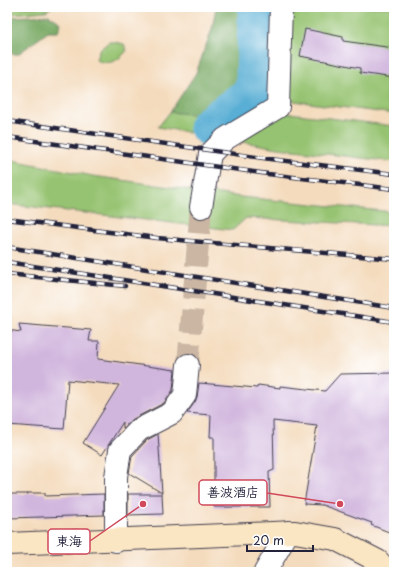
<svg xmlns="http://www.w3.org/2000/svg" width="401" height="579" viewBox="0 0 401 579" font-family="'Playpen Sans','Klee One',sans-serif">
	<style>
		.green { fill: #96c371; stroke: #5c7256 }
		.forest { fill: #78a963; stroke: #4d664f }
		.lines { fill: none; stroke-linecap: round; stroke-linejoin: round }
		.river { stroke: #58aed4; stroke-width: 40 }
		.building { fill: #d0b5dd }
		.street-tunnel { stroke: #cab6a3; stroke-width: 22; stroke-dasharray: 22 11; stroke-linecap: butt }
		.street-casing { stroke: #423e4e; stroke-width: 24 }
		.secondary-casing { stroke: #423e4e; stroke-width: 24 }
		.street { stroke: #fff; stroke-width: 22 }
		.secondary { stroke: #fbe6c3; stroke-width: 22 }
		.rail-casing { stroke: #22223b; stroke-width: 4.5 }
		.rail { stroke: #fff; stroke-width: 3; stroke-dasharray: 9; stroke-linecap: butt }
		.leader { fill: none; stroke: #d1495b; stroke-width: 1.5 }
		.callout-dot { fill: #d1495b; stroke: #fff; stroke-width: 1.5 }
		.callout { fill: #fff; stroke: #d1495b; stroke-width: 1.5 }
		.callout-label { font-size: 13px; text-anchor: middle; font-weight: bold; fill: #22223b }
	</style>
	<rect width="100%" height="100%" fill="#fff"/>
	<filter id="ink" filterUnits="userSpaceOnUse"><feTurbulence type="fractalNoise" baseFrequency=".025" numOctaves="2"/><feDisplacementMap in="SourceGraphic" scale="8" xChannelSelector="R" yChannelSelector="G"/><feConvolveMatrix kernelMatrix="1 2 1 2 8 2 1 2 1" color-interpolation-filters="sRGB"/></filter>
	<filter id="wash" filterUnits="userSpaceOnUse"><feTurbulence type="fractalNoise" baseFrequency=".012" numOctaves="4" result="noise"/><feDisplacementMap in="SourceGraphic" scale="16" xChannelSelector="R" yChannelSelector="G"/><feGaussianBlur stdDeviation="0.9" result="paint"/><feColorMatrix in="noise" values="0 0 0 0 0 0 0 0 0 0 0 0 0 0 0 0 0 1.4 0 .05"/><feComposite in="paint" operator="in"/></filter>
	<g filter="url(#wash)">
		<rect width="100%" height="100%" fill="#f4dbbd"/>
		<g class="green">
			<path d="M7,7H52L46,11L10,14L7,12Z"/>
			<path d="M290,7H394V114L286,100Z"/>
			<path d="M109,42H115L124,44L127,50C119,61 109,66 96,60L99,50Z"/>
			<path d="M170,112H281L394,126V162L278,148L158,127Z"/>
			<path d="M7,159L93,176L241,197L394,212V226L246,218L233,230L7,204Z"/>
		</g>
		<g class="forest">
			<path d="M216,7H282L281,112L248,120L170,112L196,73L212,29Z"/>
			<path d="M7,15L11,17L49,15L61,23L58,32H48L18,54H7Z"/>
		</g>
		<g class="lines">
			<path class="river" d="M209,126L255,92L258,7"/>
		</g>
		<g id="blocks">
			<g class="building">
				<path d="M305,29L343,37V41L394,48V78L360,73V68L300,56Z"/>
				<path d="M19,324L91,330L89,341H99L98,359L175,370L173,390L164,403L133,419L123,428V422L102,455L83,443L119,385L68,380L64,429L7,425V330L21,332Z"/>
				<path d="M394,373V534L371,525L372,523L322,505L304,504L317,426L273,421L274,470L269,472L270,507H214V437H210L211,415L187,413L195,402L197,397L199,383L257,388L258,385L280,388V386L325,391L340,374Z"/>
				<path d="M158,434L162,493L129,473L132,456L147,440Z"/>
				<path d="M28,493H45V496L104,494V515L9,518V494H28Z"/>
				<path d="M128,494H162L163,514L128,515Z"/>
			</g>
		</g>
	</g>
	<g filter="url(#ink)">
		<use href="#blocks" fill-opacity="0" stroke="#423e4e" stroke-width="1"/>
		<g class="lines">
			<path class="street-tunnel" d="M188,365L201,207"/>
			<defs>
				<g id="street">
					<path d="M201,207L210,154L225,139L278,107L281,7"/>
					<path d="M116,541V477L120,450L139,430L172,413L185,395L188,365"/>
					<path d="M265,572L288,532"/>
				</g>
				<path id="secondary" d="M7,544L295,532L335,539L378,561L388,572"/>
			</defs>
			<use href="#street" class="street-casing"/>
			<use href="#secondary" class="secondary-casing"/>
			<use href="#street" class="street"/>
			<use href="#secondary" class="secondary"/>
			<defs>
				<g id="rail">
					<path d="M7,121L270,159L394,174"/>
					<path d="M7,137L268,174L394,189"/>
					<path d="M7,219L157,238L394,259"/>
					<path d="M7,247L394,308"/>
					<path d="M7,262L394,322"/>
					<path d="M7,274L125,286"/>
				</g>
			</defs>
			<use href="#rail" class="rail-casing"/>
			<use href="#rail" class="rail"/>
		</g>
	</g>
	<path class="leader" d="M340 504L267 493M143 504L90 541"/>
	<g class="callout-dot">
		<circle cx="340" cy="504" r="4"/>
		<circle cx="143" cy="504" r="4"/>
	</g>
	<g class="callout">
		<rect x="199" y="480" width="68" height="25" rx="4"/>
		<rect x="48" y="529" width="42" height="25" rx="4"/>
	</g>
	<g class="callout-label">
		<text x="233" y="497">善波酒店</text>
		<text x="69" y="546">東海</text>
	</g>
	<rect width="401" height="579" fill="none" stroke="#fff" stroke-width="24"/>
	<path d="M247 545v6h66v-6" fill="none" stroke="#22223b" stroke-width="2"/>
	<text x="253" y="545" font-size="12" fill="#22223b" stroke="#ffffff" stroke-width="3" paint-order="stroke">20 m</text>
</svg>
